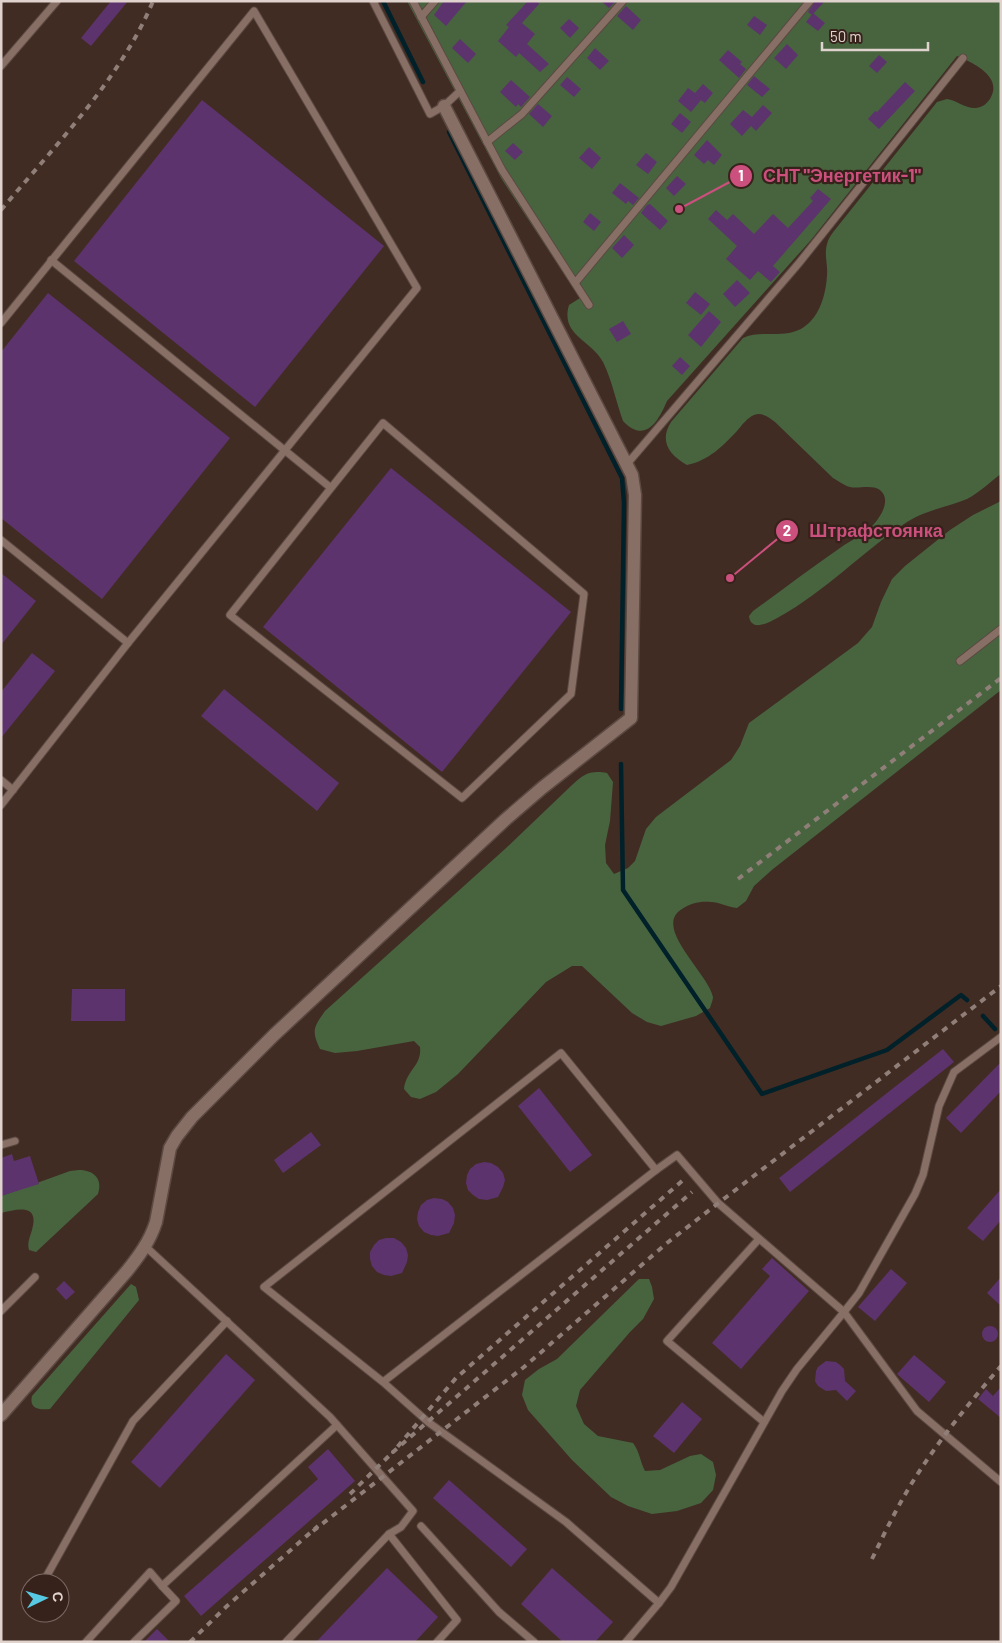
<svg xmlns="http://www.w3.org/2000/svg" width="1002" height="1643" viewBox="0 0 1002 1643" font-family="Barlow,sans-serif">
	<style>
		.green { fill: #47643f }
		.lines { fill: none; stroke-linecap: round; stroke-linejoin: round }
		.stream { stroke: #002129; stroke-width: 4.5 }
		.building { fill: #5d336d }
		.service-casing { stroke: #5b4942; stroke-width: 9 }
		.minor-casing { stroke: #5b4942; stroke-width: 15 }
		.service { stroke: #876f65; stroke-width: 7 }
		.minor { stroke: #876f65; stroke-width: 12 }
		.rail { stroke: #907f78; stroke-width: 4; stroke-dasharray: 6 6; stroke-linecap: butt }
		.leader { fill: none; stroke: #cb507d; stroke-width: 2 }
		.callout-dot { fill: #cb507d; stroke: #36221a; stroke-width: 2 }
		.mark-label { font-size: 15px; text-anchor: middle; font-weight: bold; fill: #fff }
		.callout-label { font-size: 18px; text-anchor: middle; font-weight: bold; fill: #cb507d; stroke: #36221a; stroke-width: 4.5; stroke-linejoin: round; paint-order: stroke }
	</style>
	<rect width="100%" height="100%" fill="#412c23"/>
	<g class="green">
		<path d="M407,1H1001V474C991,481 979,493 967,499C948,507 926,510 907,522C863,551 826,591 779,617C770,622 751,633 749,616L753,611C782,590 811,568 840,548C851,540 866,534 874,524C882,515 891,499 880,490C872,484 858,489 850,487C843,485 839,481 833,478L775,422C769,417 762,412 754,415C747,418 742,425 737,431C723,446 708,461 687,465C669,455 659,441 671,422L743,338C762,329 785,340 804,327C820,316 826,294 827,275C828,265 824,255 827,244C828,239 831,235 834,231L937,102L947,99C956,100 966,109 976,108C983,107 988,103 991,97C1002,76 972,62 957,56L811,240L667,401C658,422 645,444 623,421C616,402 612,380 603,362C591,340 560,335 569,305L580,298L501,178Z"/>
		<path d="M1001,501V690L773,869L754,886L746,901L737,908C728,907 719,902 711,902C700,901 691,903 682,909C652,927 708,973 713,997C713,1000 711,1004 710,1008L696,1016L661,1026L647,1022L632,1013L582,966H572L546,982L458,1074L436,1092L420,1099L411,1097L404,1089C406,1070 422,1066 420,1047L414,1041L357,1051L335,1053L320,1049C311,1030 314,1027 325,1011L505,849L572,785C584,774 590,770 607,773L613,782L610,821L605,845L606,863L614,874L628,868L635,861L646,829L656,817L731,760L740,746L749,723L858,643L872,627L881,602L892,579L905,566L950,530L973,515Z"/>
		<path d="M79,1170C94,1170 103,1179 98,1194L36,1252L29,1250C27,1242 30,1237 32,1230C40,1203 17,1209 1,1213V1196L70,1171Z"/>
		<path d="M639,1279H649L652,1287L654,1299L643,1319L630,1332L580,1390L576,1406L584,1424L598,1436L633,1443C640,1452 640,1462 645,1471L660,1470L690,1456L701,1454L713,1462L716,1475L713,1490L701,1503L677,1511L652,1514L628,1506L611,1497L572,1460L528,1410L522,1395L525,1380L539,1369L557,1359Z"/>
		<path d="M131,1284L136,1287L139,1300L50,1409C39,1410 29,1409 32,1396Z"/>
	</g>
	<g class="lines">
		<g class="stream">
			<path d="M383,1L423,82"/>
			<path d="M449,132L622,478L624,503L621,709"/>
			<path d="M621,764L623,890L762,1094L887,1050L961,995L967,1000"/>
			<path d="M983,1016L995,1029"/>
		</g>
	</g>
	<g class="building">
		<path d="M111,1H128L91,46L81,38Z"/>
		<path d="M444,1H467L446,26L434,15Z"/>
		<path d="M528,1H537L539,4L522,23L535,34L527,44L549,64L540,72L519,53L516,57L498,41L509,27L506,25Z"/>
		<path d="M601,1H616L609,8Z"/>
		<path d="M815,1H825L812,15L808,12Z"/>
		<path d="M626,6L641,20L633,30L617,16Z"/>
		<path d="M813,13L825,23L818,31L806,22Z"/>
		<path d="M754,16L767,25L760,35L747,25Z"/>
		<path d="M569,19L579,28L570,38L560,28Z"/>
		<path d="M460,39L476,54L468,63L452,48Z"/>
		<path d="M787,44L798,55L786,69L774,58Z"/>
		<path d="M595,48L609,61L600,70L587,58Z"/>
		<path d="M728,50L742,62L740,64L746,69L739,78L719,60Z"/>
		<path d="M879,55L887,62L877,73L869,66Z"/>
		<path d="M754,76L770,89L762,97L747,85Z"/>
		<path d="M567,77L581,89L574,97L560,85Z"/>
		<path d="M511,80L530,97L521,107L518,104L516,107L500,92Z"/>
		<path d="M905,82L915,91L879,129L868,119L875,111L877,112Z"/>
		<path d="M703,84L713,93L705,103L701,100L691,112L678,101L688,88L695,93Z"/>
		<path d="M202,100L384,246L255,407L74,261Z"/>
		<path d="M538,104L552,116L543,127L529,114Z"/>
		<path d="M763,105L772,113L756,131L751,126L742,136L730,124L743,110L752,117Z"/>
		<path d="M680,113L691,122L682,133L671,124Z"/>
		<path d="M707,140L722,155L714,165L708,160L704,164L694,155Z"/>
		<path d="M513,143L523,152L515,160L505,151Z"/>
		<path d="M589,147L601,158L592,169L579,158Z"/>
		<path d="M646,153L657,162L648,174L636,165Z"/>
		<path d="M677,176L686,184L674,196L666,188Z"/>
		<path d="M620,183L639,198L633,205L628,201L626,204L612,193Z"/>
		<path d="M818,189L831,199L773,266L780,272L771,282L758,271L750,280L726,259L737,246L708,219L716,210L727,220L733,214L754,234L773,214L788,228L813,201L810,198Z"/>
		<path d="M650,204L668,221L660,230L641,213L647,205Z"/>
		<path d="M590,213L601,222L594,231L583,222Z"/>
		<path d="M624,235L634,245L622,258L612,248Z"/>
		<path d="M737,280L750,293L735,307L723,294Z"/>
		<path d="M695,292L710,304L701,315L686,303Z"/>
		<path d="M48,293L230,438L102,599L1,518V352Z"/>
		<path d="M709,311L721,322L701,347L688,335Z"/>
		<path d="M623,321L631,334L617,342L609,329Z"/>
		<path d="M680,357L690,366L682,375L672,366Z"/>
		<path d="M391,468L571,612L442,772L263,627Z"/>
		<path d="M1,573L36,601L1,645Z"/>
		<path d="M32,653L55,671L1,738V692Z"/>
		<path d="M224,689L339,783L317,811L201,716Z"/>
		<path d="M72,989H125V1021H71Z"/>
		<path d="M943,1049L954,1062L790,1192L779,1178Z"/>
		<path d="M1001,1062V1091L961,1133L946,1118Z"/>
		<path d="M539,1088L592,1155L570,1172L518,1106Z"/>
		<path d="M311,1132L321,1145L283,1173L274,1160Z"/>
		<path d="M12,1154L14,1161L30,1156L39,1184L1,1196V1158Z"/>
		<path d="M484,1162L491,1163L498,1167L503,1173L505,1180L503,1187L498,1197L487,1200L479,1199L473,1195L468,1190L466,1183L467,1175L470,1169L476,1164Z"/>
		<path d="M1001,1189V1220L983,1241L967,1228Z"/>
		<path d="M434,1198L442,1199L448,1202L453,1208L455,1215L454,1223L449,1233L438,1236L431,1235L424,1232L419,1226L417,1219L418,1212L421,1205L427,1200Z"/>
		<path d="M386,1238H394L401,1242L406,1248L408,1255L407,1262L402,1273L391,1276L384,1275L377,1272L372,1266L370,1259V1252L374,1245L379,1240Z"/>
		<path d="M772,1258L809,1291L741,1369L712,1343L770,1276L762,1269Z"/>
		<path d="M891,1269L907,1283L875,1321L858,1307Z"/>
		<path d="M1001,1277V1306L987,1293Z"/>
		<path d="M64,1281L75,1292L66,1300L56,1289Z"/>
		<circle cx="990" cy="1334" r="8"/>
		<path d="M226,1354L255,1380L160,1488L131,1462Z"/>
		<path d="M914,1355L946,1382L929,1402L897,1374Z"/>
		<path d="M826,1361L836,1362L840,1365L844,1369L845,1381L856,1391L847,1401L836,1390L826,1391L818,1386L815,1381L816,1371L818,1367Z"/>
		<path d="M1001,1387V1418L978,1399L986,1389L993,1396Z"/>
		<path d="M682,1402L702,1419L674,1453L653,1436Z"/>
		<path d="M328,1449L355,1481L201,1616L184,1596L318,1479L308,1467Z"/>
		<path d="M449,1480L527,1549L511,1567L433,1498Z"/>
		<path d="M387,1568L438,1617L415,1642H316Z"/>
		<path d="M552,1568L613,1622L595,1642H563L521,1604Z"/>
		<path d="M157,1629L170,1642H144Z"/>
	</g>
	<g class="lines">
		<defs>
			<g id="service">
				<path d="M373,1L430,114L444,106L460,91"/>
				<path d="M413,1L502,170L589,305"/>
				<path d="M421,17L435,1"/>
				<path d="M1,66L57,1"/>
				<path d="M487,142L522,114L623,1"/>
				<path d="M51,260L331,488L230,615L462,798L571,694L584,594L383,423L331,488"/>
				<path d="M575,283L810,1"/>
				<path d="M1,323L254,11L417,288L128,643L1,805"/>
				<path d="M627,464L799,263L963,58"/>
				<path d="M1,540L128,643"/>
				<path d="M960,661L1001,629"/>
				<path d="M1,780L13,790"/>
				<path d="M1,1145L15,1141"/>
				<path d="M656,1170L677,1155L718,1203L844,1312L859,1293L915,1194L923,1175L939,1106L954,1072L1001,1037"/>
				<path d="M759,1239L667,1341L764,1422"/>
				<path d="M145,1246L330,1417L413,1511L401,1527L389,1534L286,1642"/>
				<path d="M1,1311L35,1277"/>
				<path d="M383,1382L656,1170L561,1053L264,1287L383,1382L428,1422L566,1522L659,1603"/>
				<path d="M421,1526L499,1612L534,1642"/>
				<path d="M389,1534L457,1620L437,1642"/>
				<path d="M45,1579L133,1421L227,1321"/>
				<path d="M86,1642L150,1572L162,1586L337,1425"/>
				<path d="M134,1642L176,1601L162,1586"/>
				<path d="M626,1642L659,1603L671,1587L782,1391L797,1369L844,1312L917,1411L1001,1482"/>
			</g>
			<path id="minor" d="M1,1415L127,1271C139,1256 150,1241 156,1222L170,1148L177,1136L192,1117L274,1035L506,819L542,788L631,718L635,495L632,475L444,106"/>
		</defs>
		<use href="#service" class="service-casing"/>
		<use href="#minor" class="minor-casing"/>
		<use href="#service" class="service"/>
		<use href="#minor" class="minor"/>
		<g class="rail">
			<path d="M1,210C54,147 122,77 153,1"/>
			<path d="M738,879L1001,678"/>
			<path d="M682,1181L456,1378L393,1452L692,1192"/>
			<path d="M350,1494L393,1452"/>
			<path d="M313,1531L524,1367L667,1243L712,1208L1001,986"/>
			<path d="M872,1559C886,1530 900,1501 917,1475C942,1436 971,1401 1001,1366"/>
			<path d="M190,1642L227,1606L318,1526"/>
		</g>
	</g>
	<path class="leader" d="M679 209L741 176M730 578L787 531"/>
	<g class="callout-dot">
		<circle cx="679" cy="209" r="5"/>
		<circle cx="730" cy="578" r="5"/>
		<circle cx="741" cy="176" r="12"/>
		<circle cx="787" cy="531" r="12"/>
	</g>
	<g class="mark-label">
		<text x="741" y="181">1</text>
		<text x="787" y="536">2</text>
	</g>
	<g class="callout-label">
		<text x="842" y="182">СНТ "Энергетик-1"</text>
		<text x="876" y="537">Штрафстоянка</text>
	</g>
	<rect width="1002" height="1643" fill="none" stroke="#e0d2cd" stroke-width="5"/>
	<g transform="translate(45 1598) rotate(85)"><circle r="24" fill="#36221a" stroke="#7a6862"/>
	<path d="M0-4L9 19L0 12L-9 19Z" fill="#57c9e2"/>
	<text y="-8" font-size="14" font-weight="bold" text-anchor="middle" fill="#e0d2cd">С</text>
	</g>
	<path d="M822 42v8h106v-8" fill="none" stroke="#e0d2cd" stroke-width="2.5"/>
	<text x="830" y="42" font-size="15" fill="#e0d2cd" stroke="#36221a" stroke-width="4" paint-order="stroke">50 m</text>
</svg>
